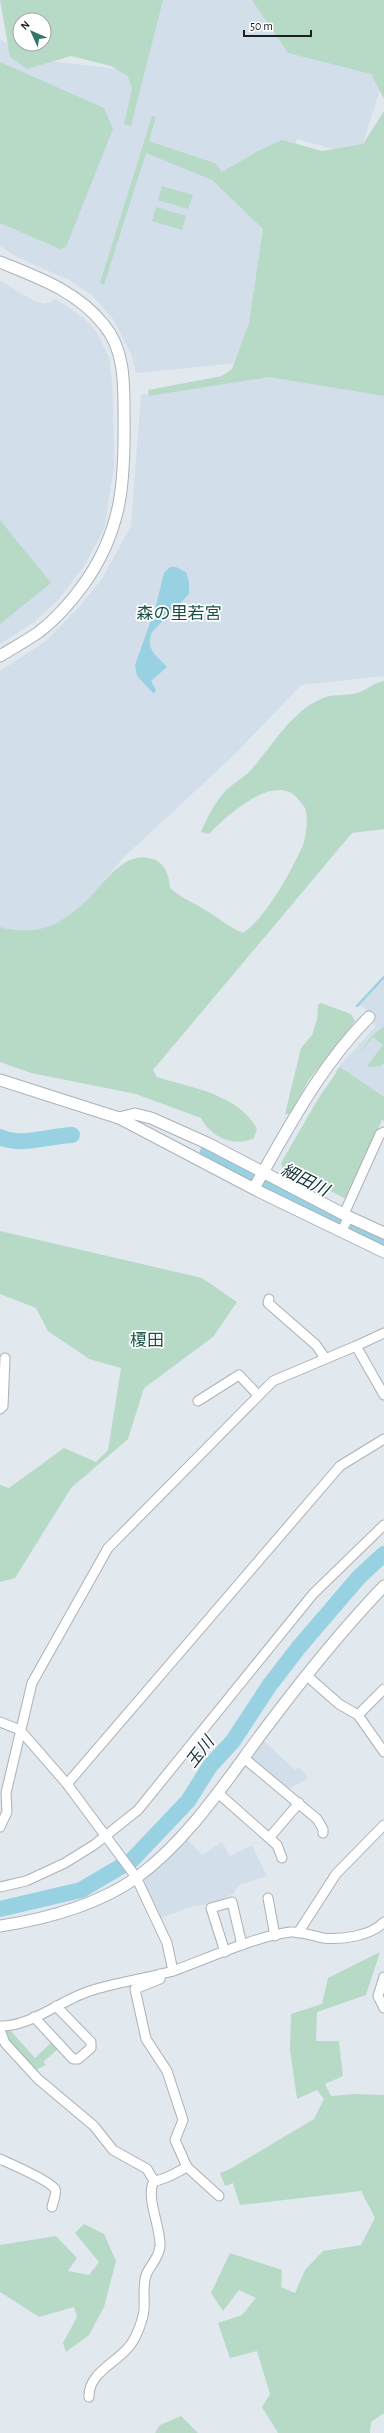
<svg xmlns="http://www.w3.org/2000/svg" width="384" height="2433" viewBox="0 0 384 2433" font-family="'Alegreya Sans','Noto Sans JP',sans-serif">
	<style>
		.built { fill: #d2deea }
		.green { fill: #b7dac7; fill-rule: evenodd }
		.water { fill: #98d2e2 }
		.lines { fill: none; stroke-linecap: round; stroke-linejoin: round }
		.stream { stroke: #98d2e2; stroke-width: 2.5 }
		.river { stroke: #98d2e2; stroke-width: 16 }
		.minor-casing { stroke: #abb1b8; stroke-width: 11 }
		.tertiary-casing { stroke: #abb1b8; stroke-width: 13 }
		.minor { stroke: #fff; stroke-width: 9 }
		.tertiary { stroke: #fff; stroke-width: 11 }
		.labels { text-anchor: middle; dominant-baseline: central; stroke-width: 3.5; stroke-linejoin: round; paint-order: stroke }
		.neighbourhood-label { font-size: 17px; fill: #1b5145; stroke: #fff }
		.water-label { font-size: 17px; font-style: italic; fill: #15333a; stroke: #fff }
	</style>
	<rect width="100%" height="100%" fill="#e1e8ee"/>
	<g class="built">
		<path d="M156,0H283L384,77L359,156L297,139L238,363L136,373L132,356L113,319L92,295L69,280L17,257L0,246V39L32,59L134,71Z"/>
		<path d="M0,281L36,302L45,304L56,299L85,319L97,333L109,358L112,382L114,442V467L104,529L84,566L58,600L33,623L0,644Z"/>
		<path d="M270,369L384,387V676L301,685L235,754L123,858L67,926L0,934V671L46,641L80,606L102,579L131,526L141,395Z"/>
		<path d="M384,978V1121L335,1071L376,1026L364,1013L367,1010L359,1005Z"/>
		<path d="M264,1741L295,1770L299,1767L308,1778L287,1790L250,1759Z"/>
		<path d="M187,1839L202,1855L222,1842L230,1856L252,1845L267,1876L239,1885L233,1894L215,1903L192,1906L159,1919L144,1880L173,1854Z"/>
	</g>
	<g class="green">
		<path d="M0,0H163L131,126L124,124L132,89L128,76L111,66L71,56L27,69L10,57ZM20,20H44V44H20Z"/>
		<path d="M252,0H384V99L371,74L288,53Z"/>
		<path d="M0,62L104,108L113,129L66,247L60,249L0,223Z"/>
		<path d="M384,111V396L269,377L149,396L148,390L222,376L232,369L249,323L263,229L212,180L146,153L104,285L100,283L152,116L156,117L149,141L215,163L222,172L258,151L282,140L322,151L363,144Z"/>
		<path d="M162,186L193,195L188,209L158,200Z"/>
		<path d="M156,207L186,216L182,230L152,221Z"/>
		<path d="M0,520L51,583L0,624Z"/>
		<path d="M384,681V829L352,833L153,1070L157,1077C191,1088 239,1094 257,1129L254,1138C234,1148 211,1137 201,1118L136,1094L31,1073L0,1062V927C17,932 41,932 57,923C65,918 75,911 82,905C102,888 121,849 153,859C166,864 169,876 170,888C181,898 193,902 205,910C218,917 229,928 243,933C266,918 292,870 303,845C306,835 308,822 306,812C306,807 301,803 298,799C275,771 226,816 209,834L201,832C207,818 215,802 226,790C233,784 241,779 248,773C272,748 291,709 326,697C335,694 347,696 357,693C367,690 373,683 384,681Z"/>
		<path d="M321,1003L351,1014L355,1021L308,1081L290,1114H285L301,1048L312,1035L317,1020L318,1005Z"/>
		<path d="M384,1026V1063L380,1066L368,1067L367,1066L383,1045L373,1037L356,1057L372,1036Z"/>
		<path d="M340,1067L384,1097V1121L382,1120L346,1199L300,1175L298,1178L283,1171L281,1163L318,1099Z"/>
		<path d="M0,1231L202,1278L237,1302L213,1337L144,1388L128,1439L71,1488L15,1578L0,1582V1485L9,1488L64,1448L96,1462L108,1450L121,1368L89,1359L48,1331L36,1308L0,1294Z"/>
		<path d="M380,1952L366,1995L317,2012L316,2041H339L343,2076L325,2084L331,2096L355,2094L384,2095V2413L371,2422L370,2433H278L262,2407L270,2394L257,2351L230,2358L218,2323L242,2315L256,2298L239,2290L223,2311L211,2293L230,2253L282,2270L281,2287L295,2293L305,2270L323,2251L361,2245L375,2218L361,2191L240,2205L233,2183L225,2186L220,2173L230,2169L314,2119L324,2099L317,2090L297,2099L290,2050L291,2014L322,2004L328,1978Z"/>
		<path d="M9,2029L35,2058L52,2042L58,2049L43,2062L46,2065L34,2071L13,2050L3,2031Z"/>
		<path d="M84,2224L104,2234L116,2261L104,2307L89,2335L66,2352L63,2343L77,2317L74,2307L39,2317L0,2292V2245L56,2236L77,2258L68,2271L89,2275L99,2262L75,2233Z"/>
		<path d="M181,2416L198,2433H155L160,2425Z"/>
	</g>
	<path class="water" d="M170,567H176L186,572L189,582V594L152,632C145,649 156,655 167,667L151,681L156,690L154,694L137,676L135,665L155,609L164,573Z"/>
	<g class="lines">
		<g class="stream">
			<path d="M357,1006L384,977"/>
			<path d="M0,1141L8,1140"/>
		</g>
		<g class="river">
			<path d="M0,1137C21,1147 49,1136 72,1135"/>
			<path d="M208,1152L267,1184L384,1242"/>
			<path d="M0,1909L81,1890L132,1860L188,1801L210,1766L233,1741L269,1686L299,1647L359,1577L384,1554"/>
		</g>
		<defs>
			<g id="minor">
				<path d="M344,1214L380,1134L384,1132"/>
				<path d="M341,1232L349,1217"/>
				<path d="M269,1299L268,1303L316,1345L325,1358"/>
				<path d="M384,1333L356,1346L384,1395"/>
				<path d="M198,1401L239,1375L258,1395"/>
				<path d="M0,1409L3,1406L5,1358"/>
				<path d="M306,1675L339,1704L358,1715L384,1689"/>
				<path d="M358,1715L384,1752"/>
				<path d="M0,1722L20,1730L67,1784L136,1877L167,1943L173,1971C145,1979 115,1982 87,1992C60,2001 30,2027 0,2026"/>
				<path d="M244,1758L317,1819L323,1829V1833"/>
				<path d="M67,1784L340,1466L384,1439"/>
				<path d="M218,1793L277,1845L282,1858"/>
				<path d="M0,1827L7,1812L6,1793L32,1683L108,1548L273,1381L356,1346"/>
				<path d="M269,1838L299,1803"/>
				<path d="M0,1887L26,1881L65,1863L94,1845L138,1810L313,1594L384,1525"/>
				<path d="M268,1898L275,1936"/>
				<path d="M298,1933L336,1874L384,1825"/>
				<path d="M225,1952L211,1908L232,1902L242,1945"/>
				<path d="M173,1971C206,1959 257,1936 290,1932C301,1931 313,1936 323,1938C342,1940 371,1936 384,1922"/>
				<path d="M384,1977L378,1996L384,2008"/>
				<path d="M34,2017L73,2059H78L91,2048V2042L56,2006"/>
				<path d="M0,2030L5,2043L38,2079L94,2126L113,2150L147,2169L154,2181"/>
				<path d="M0,2159C11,2164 49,2180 55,2189C57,2193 53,2202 52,2207"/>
				<path d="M187,2167L219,2196"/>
				<path d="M89,2397C88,2372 119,2362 131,2344C137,2336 143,2319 144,2310C145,2299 142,2283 147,2273C151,2264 159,2258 160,2246C161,2227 145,2197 154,2181C166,2180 177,2172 187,2167L175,2140L183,2120L167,2071L146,2039L135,1989L160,1979V1974"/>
			</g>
			<g id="tertiary">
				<path d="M0,262C39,278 77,291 104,325C125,350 124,384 124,415C125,480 123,529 84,584C71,602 56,619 39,632C26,641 13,648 0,656"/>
				<path d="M0,1080L119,1118L258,1191L384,1252"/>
				<path d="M119,1118L135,1114L151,1118L207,1143L349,1217L384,1233"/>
				<path d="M254,1188C288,1129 320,1066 369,1017"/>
				<path d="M0,1926C46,1919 97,1905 136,1878C188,1840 224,1784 262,1733C300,1682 340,1632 384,1586"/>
			</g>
		</defs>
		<use href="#minor" class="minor-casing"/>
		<use href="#tertiary" class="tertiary-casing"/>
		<use href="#minor" class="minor"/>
		<use href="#tertiary" class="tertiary"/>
	</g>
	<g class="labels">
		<g class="neighbourhood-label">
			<text x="179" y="613">森の里若宮</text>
			<text x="147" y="1340">榎田</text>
		</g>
		<g class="water-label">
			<text transform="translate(305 1180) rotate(27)">細田川</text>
			<text transform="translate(200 1752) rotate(-52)">玉川</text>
		</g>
	</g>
	<g transform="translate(32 32) rotate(315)"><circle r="19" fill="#ffffff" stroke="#a5a5a7"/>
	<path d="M0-3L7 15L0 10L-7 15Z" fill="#347667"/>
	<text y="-6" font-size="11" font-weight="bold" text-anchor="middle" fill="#1d1f22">N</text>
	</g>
	<path d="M244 30v6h67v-6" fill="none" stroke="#1d1f22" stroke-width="2"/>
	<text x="250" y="30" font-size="12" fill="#1d1f22" stroke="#ffffff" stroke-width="3" paint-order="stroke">50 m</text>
</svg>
